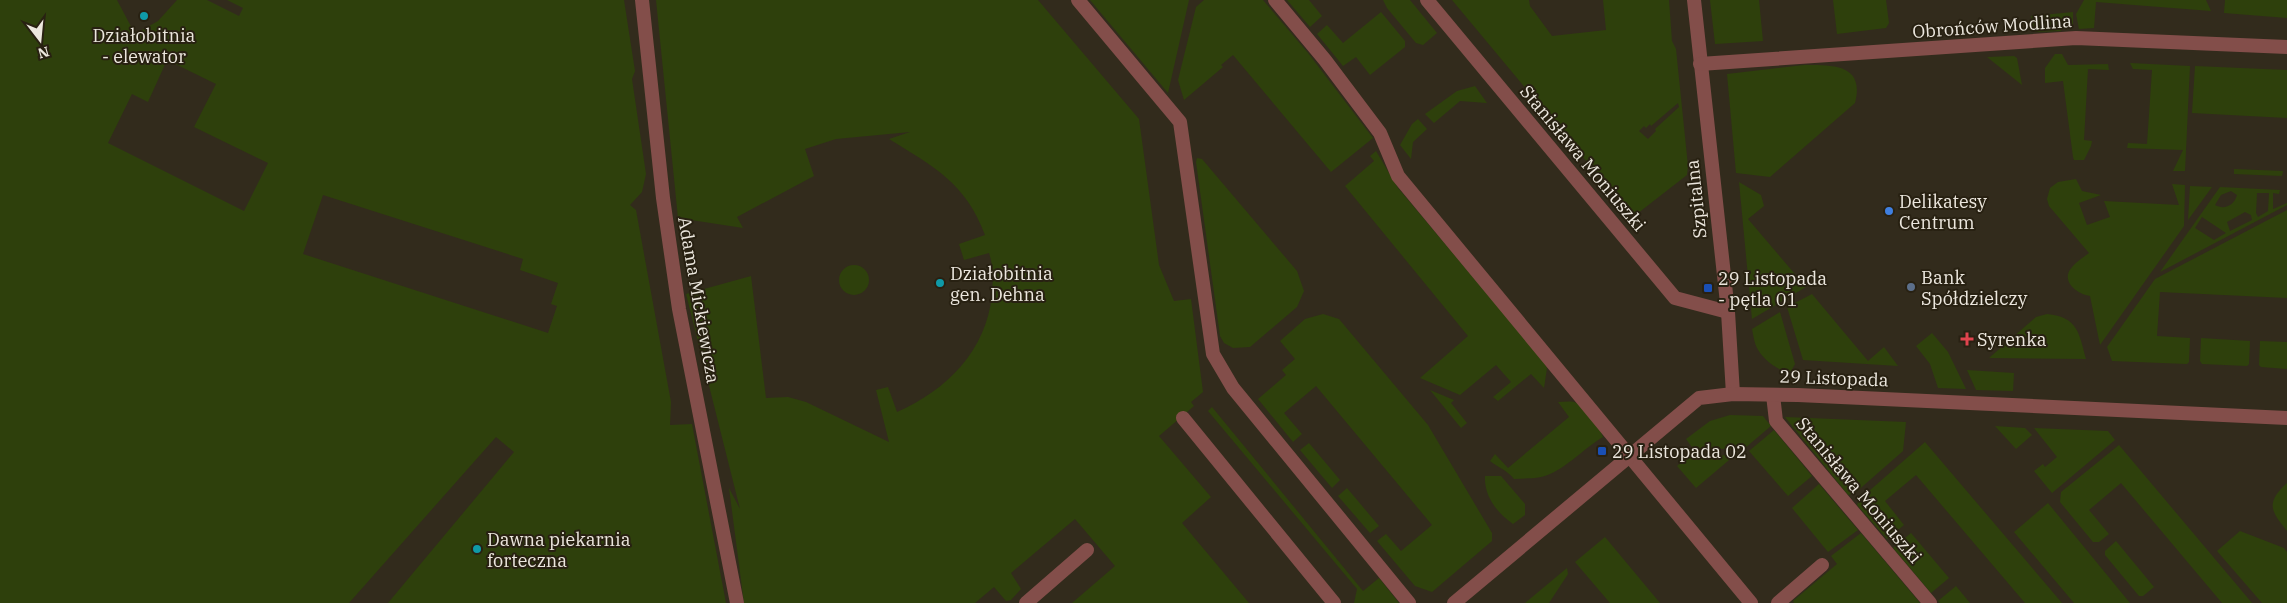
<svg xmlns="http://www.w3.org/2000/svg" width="2287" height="603" viewBox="0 0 2287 603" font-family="'IBM Plex Serif',serif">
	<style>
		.green { fill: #2e400c; fill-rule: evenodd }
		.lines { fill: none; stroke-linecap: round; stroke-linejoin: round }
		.minor { stroke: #834e4a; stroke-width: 14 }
		.culture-dot { fill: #0f9aa8; stroke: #282112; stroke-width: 2 }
		.shop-dot { fill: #3f7fe0; stroke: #282112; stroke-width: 2 }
		.service-dot { fill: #5c6f8a; stroke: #282112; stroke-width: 2 }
		.transit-dot { fill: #1a4fb4; stroke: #282112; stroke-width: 2 }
		.health-dot { fill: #e0444e; stroke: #282112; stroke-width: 2 }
		.labels { text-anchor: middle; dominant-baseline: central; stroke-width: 4; stroke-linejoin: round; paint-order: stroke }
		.street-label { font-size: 18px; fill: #ece7de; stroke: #282112 }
		.poi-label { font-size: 18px; fill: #ece7de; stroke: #282112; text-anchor: start }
	</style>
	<rect width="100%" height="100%" fill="#322b1c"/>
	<g class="green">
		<path d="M0,0H117L135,34L158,21L177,0H207L239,16L243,8L227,0H624L635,71L632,79L646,174L642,192L630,205L636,210L671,402L670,425L692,424L726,603H388L514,452L496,437L349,603H0ZM167,60L216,84L194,127L268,163L244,211L108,143L132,94L148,102ZM323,195L523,259L520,270L558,283L551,304L557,306L548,333L303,254Z"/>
		<path d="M656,0H1038L1139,119L1159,265L1174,301L1191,299L1203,392L1191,402L1194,406L1159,436L1211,497L1182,523L1249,603H1072L1115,566L1075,519L1011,573L1021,589L1011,600L1006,601L994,587L975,603H744L729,488L740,509L686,294L751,276L766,398L788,397L806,402L889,442L876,390L888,387L897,412C947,390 986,351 992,295C993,281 994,267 989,253L964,260L959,244L985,235C965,182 934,167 889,139L910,132L836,139L805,149L814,176L737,217L743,228L678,218Z"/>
		<path d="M1090,0H1189L1168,93Z"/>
		<path d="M1204,0H1263L1308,53L1373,138L1331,172L1233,55L1221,65L1223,67L1184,100L1178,80L1196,7Z"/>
		<path d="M1287,0H1309L1322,16L1310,27Z"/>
		<path d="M1383,0H1410L1437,33L1423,45L1416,43L1387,8Z"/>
		<path d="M1452,0H1529L1530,6L1552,36L1606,30L1603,0H1669L1672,41L1676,49L1688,166L1687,175L1633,217ZM1678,103L1679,107L1655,129L1656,131L1648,139L1639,131L1644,126L1646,128L1650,124L1651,126Z"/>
		<path d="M1710,0H1759L1763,41L1715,44Z"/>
		<path d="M1833,0H1886L1889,23L1886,28L1837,34Z"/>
		<path d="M2084,0H2206L2211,11L2096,2L2094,28L2079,29L2076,14Z"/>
		<path d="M2225,0H2287V18L2224,13Z"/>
		<path d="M1381,12L1405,41V47L1370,75L1356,57L1343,66L1317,34L1327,25L1343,43Z"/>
		<path d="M2073,12V25H2060L2061,31L2035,32L2031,16Z"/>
		<path d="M2055,54H2062L2068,65L2108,64L2109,70L2088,69L2084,140L2092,141L2091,146L2084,160H2074L2073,157L2063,81L2045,83V68Z"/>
		<path d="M2014,56L2017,58L2022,85L1987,57Z"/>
		<path d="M2130,63L2190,66L2185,171H2173L2183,150L2127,148L2128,143L2147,144L2152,70L2133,69Z"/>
		<path d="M1804,65C1833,65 1865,64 1855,103L1770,177L1736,173L1727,74Z"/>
		<path d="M2195,66L2287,70V118L2192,113Z"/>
		<path d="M1475,86L1487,103L1460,101L1434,123L1425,114L1457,91Z"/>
		<path d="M1418,119L1427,129L1413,142L1411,159L1400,145L1412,124Z"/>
		<path d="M1376,151L1398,188L1542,359L1547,368L1544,388L1531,374L1498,401L1493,397L1511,382L1496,365L1460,395L1420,378L1468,336L1345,186L1374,161L1370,156Z"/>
		<path d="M1197,158L1202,159L1297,271L1304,291L1297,307L1250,347L1233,348L1224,343L1220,336L1196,162Z"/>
		<path d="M2234,169L2283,171L2282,176L2234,174Z"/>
		<path d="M2076,179L2082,191L2101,195L2079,203L2087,225L2110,217L2104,201L2179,205L2172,184L2185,185L2184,226L2100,345L2090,296C2076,294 2059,280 2073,266C2077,261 2084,257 2089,253L2049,206L2047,199L2050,188L2058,182Z"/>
		<path d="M1739,182L1761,195L1764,206L1748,219L1806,287L1752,319Z"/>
		<path d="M2190,186L2212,187L2188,220Z"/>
		<path d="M2220,187L2280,190L2279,194L2273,193V209L2287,203V205L2160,272ZM2231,191L2237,195C2234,206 2224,210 2215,205L2221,195ZM2257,193H2269L2268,211L2258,217L2256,213ZM2245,212L2251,215L2252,220L2230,231L2227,222ZM2202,217L2226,233L2214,240L2195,228Z"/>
		<path d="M2287,210V298L2160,292L2157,336L2190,338L2189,362L2187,364L2112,361L2107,347L2155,279Z"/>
		<circle cx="854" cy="280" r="15"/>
		<path d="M1812,294L1868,361L1884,347L1898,366L1803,360L1787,307Z"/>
		<path d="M1780,312L1795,364L1790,373C1778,371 1761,358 1756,346C1754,341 1753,334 1752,329Z"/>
		<path d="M1323,314L1339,319L1428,425L1492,533V541L1432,592L1415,586L1377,541L1386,534L1401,551L1432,525L1316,386L1284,413L1302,434L1293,442L1258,399L1286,375L1282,370L1295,359L1280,341L1305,319Z"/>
		<path d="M2047,314C2078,317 2079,333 2086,359L1989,358L2036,317Z"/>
		<path d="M1932,333L1948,352L1966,389L1938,388L1930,364L1916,346Z"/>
		<path d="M2201,338L2250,341L2249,364L2247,366L2202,364L2200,361Z"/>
		<path d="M2260,341L2287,342V369L2261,367L2259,365Z"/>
		<path d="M1967,370L2014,373L2013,391L1976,390Z"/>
		<path d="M1430,390L1454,400L1451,403L1467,423L1461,428Z"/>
		<path d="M1558,402C1563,402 1569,401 1574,402C1587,406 1599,425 1603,437C1584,448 1562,473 1541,477C1532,479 1523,478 1514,479C1507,470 1499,468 1490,461L1495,454L1508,468L1569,417Z"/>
		<path d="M1212,407L1363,591L1379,578L1399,603H1354L1357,589L1208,411Z"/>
		<path d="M1730,415L1763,416L1771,426L1745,448L1694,450L1686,439L1710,421Z"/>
		<path d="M1785,417L1906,422L1903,451L1855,493L1848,495Z"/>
		<path d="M1995,426L2025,428L2032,435L2016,449Z"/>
		<path d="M2034,428L2108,431L2115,440L2052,493L2034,471L2043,464L2045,467L2057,457Z"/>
		<path d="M1774,430L1812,476L1788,496L1749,451Z"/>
		<path d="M1925,442L2062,603H2025L1916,475L1885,501L1904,525L1887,539L1857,505L1860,499Z"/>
		<path d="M1309,443L1340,480L1332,488L1300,450Z"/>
		<path d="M2119,445L2252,603H2222L2121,483L2089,510L2109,534L2099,542H2093L2060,502L2061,492Z"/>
		<path d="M1735,455L1696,488L1677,466L1689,456Z"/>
		<path d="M1485,476H1501L1525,504V515L1513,524C1496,512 1484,496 1485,476Z"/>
		<path d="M2287,483V531C2271,511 2265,503 2287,483Z"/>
		<path d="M1819,484L1858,530L1828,552L1792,508Z"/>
		<path d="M1347,488L1379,526L1370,533L1338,496Z"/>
		<path d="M2048,503L2130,603H2074L2014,532Z"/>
		<path d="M2240,531L2284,548L2287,552V603H2262L2217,551Z"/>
		<path d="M1861,533L1920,603H1794L1793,601L1837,564L1831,556Z"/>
		<path d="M1911,533L1949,578L1931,593L1893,548Z"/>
		<path d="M1605,537L1660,603H1610L1575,562Z"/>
		<path d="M2116,541L2154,587L2143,596H2139L2105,555V551Z"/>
		<path d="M1567,568L1568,574L1549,603H1525Z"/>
		<path d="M1956,586L1970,603H1940L1938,601Z"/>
	</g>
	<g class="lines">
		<g class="minor">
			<path d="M642,0L663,198L679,309L737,603"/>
			<path d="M1078,0L1180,122L1213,354L1233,388L1409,603"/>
			<path d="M1275,0L1325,60L1380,133L1398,176L1751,603"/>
			<path d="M1427,0L1675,298L1728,312"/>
			<path d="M1694,0L1728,312L1733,394"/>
			<path d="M1700,64L2076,38L2287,47"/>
			<path d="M1773,395L1776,421L1930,603"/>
			<path d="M1183,418L1334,603"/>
			<path d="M1026,603L1087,550"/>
			<path d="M1454,603L1699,398L1733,394L1798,395L2287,418"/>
			<path d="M1778,603L1822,565"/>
		</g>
	</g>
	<g class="culture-dot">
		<circle cx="144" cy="16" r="5"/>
		<circle cx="940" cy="283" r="5"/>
		<circle cx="477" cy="549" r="5"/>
	</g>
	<circle class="shop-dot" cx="1889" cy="211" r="5"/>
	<circle class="service-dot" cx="1911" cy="287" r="5"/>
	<g class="transit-dot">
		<rect x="1703" y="283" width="10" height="10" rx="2.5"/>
		<rect x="1597" y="446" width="10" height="10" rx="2.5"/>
	</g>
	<path class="health-dot" d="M1964.5 331.5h5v5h5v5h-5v5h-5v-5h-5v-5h5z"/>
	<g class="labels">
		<g class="street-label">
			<text transform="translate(1992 26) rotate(-4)">Obrońców Modlina</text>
			<text transform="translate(1583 158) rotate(50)">Stanisława Moniuszki</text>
			<text transform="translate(1696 199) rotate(-96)">Szpitalna</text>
			<text transform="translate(699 300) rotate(80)">Adama Mickiewicza</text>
			<text transform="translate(1834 378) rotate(2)">29 Listopada</text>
			<text transform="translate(1859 490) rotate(50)">Stanisława Moniuszki</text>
		</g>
		<g class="poi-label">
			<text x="144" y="35" text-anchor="middle">Działobitnia<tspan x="144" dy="21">- elewator</tspan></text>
			<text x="1899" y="201">Delikatesy<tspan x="1899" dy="21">Centrum</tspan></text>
			<text x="950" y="273">Działobitnia<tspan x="950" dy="21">gen. Dehna</tspan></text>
			<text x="1921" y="277">Bank<tspan x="1921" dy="21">Spółdzielczy</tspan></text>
			<text x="1718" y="278">29 Listopada<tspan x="1718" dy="21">- pętla 01</tspan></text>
			<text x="1977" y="339">Syrenka</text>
			<text x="1612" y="451">29 Listopada 02</text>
			<text x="487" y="539">Dawna piekarnia<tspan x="487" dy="21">forteczna</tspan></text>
		</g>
	</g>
	<g transform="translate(40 40) rotate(164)" stroke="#282112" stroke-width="4" paint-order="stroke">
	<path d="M0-4L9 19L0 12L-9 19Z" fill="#ece7de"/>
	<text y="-8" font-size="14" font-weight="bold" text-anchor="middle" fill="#ece7de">N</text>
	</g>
</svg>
